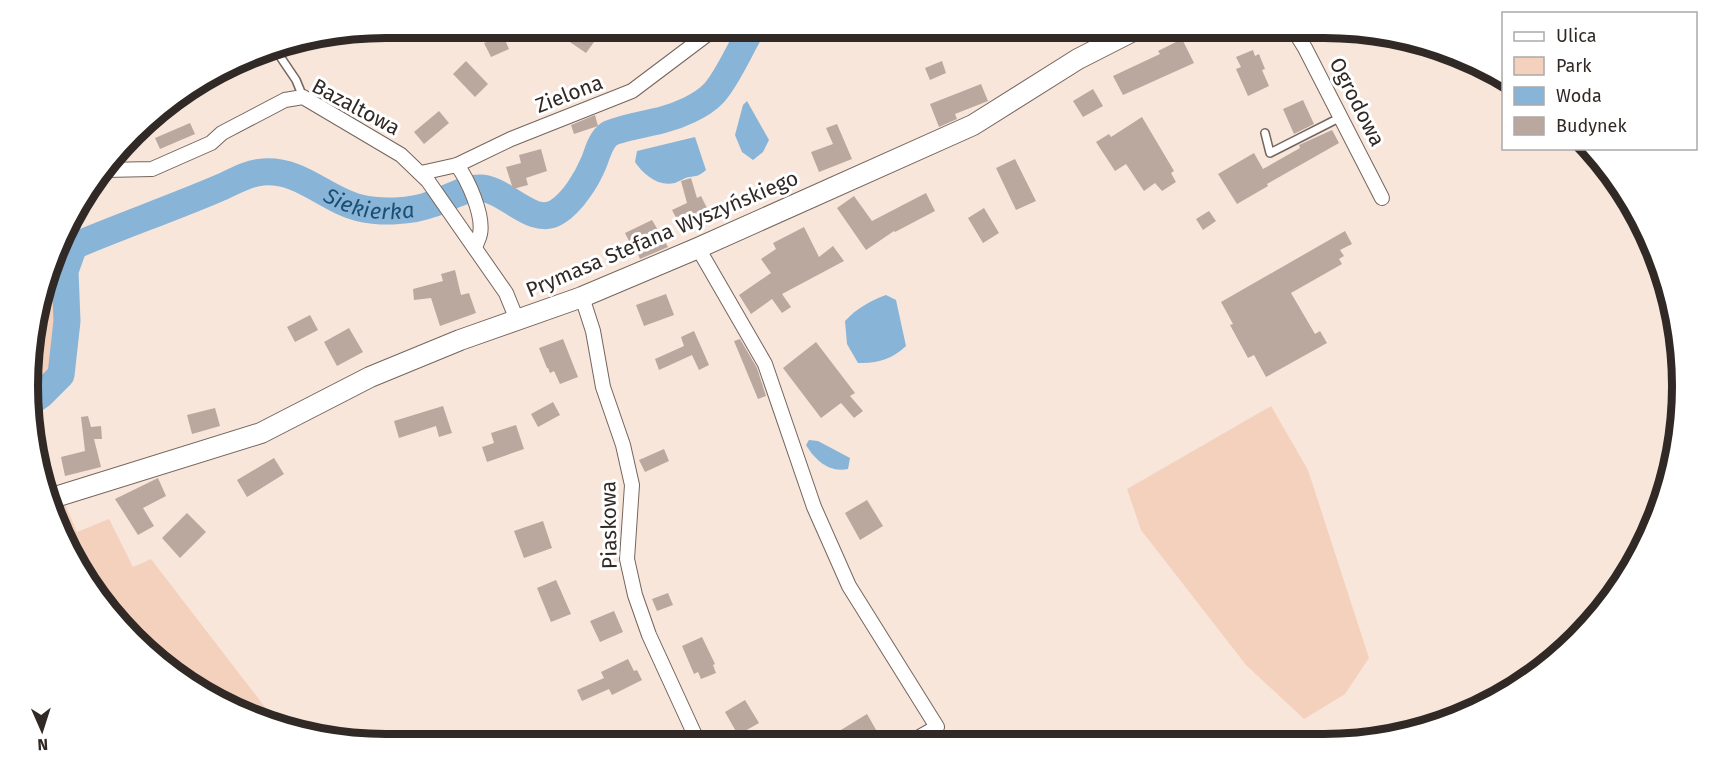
<svg xmlns="http://www.w3.org/2000/svg" width="1709" height="772" viewBox="0 0 1709 772" font-family="'Fira Sans',sans-serif">
	<style>
		.green { fill: #f4d1bd }
		.water { fill: #87b4d7 }
		.lines { fill: none; stroke-linecap: round; stroke-linejoin: round }
		.river { stroke: #87b4d7; stroke-width: 27 }
		.building { fill: #baa79e }
		.lane-casing { stroke: #75655c; stroke-width: 10 }
		.street-casing { stroke: #75655c; stroke-width: 16 }
		.secondary-casing { stroke: #75655c; stroke-width: 22 }
		.lane { stroke: #fff; stroke-width: 7 }
		.street { stroke: #fff; stroke-width: 14 }
		.secondary { stroke: #fff; stroke-width: 20 }
		.labels { text-anchor: middle; dominant-baseline: central; stroke-width: 6; stroke-linejoin: round; paint-order: stroke }
		.street-label { font-size: 21px; fill: #302925; stroke: #fff }
		.water-label { font-size: 22px; font-style: italic; fill: #1b4e72; stroke: #fff }
		.rim { fill: none; stroke: #302925; stroke-width: 8 }
	</style>
	<rect width="100%" height="100%" fill="#f8e6db"/>
	<g class="green">
		<path d="M46,285L60,288C61,314 66,349 52,372C48,380 38,386 31,391L34,316Z"/>
		<path d="M1271,406L1308,470L1369,658L1345,694L1304,719L1246,665L1141,530L1127,489Z"/>
		<path d="M65,504L77,532L109,519L133,567L151,559L278,724L264,721L244,706L217,698L150,656L75,565L55,507Z"/>
	</g>
	<g class="water">
		<path d="M747,101L769,140L763,152L753,160L742,152L735,135L743,105Z"/>
		<path d="M695,137L706,170C699,176 697,176 689,177C684,178 680,181 675,183C658,187 644,175 635,162L637,151Z"/>
		<path d="M886,295L896,300L906,346C892,359 877,364 858,363L847,344L845,321C857,308 870,301 886,295Z"/>
		<path d="M809,440L818,441L850,458L848,469C829,473 815,460 806,445Z"/>
	</g>
	<g class="lines">
		<path class="river" id="s1" d="M31,402L41,395L61,375L67,321L65,271L74,246C121,226 170,209 217,189C232,183 246,173 263,172C301,169 326,200 360,208C381,213 411,212 432,204C444,200 465,188 479,188C504,187 532,228 557,212C573,202 587,179 594,162C598,152 600,141 609,134C617,129 650,123 662,120C678,116 702,106 714,93C728,78 741,46 753,27"/>
	</g>
	<g class="building">
		<path d="M486,27H499L509,49L491,57L484,43L492,40Z"/>
		<path d="M572,27H605L586,53L564,38Z"/>
		<path d="M1182,39L1194,63L1123,95L1113,76L1160,54L1158,51Z"/>
		<path d="M1253,50L1255,56L1259,54L1265,69L1262,70L1269,86L1248,96L1236,69L1241,67L1236,57Z"/>
		<path d="M466,61L488,84L475,97L453,74Z"/>
		<path d="M942,61L946,73L930,80L925,68Z"/>
		<path d="M981,84L988,101L955,114L957,119L939,127L930,104Z"/>
		<path d="M1093,89L1103,106L1083,117L1073,101Z"/>
		<path d="M1303,100L1314,124L1294,134L1283,109Z"/>
		<path d="M439,111L449,123L424,144L414,132Z"/>
		<path d="M595,115L598,126L574,134L571,125Z"/>
		<path d="M1142,117L1174,171L1171,173L1176,182L1162,191L1155,183L1144,191L1126,164L1115,171L1096,142L1109,134L1111,137Z"/>
		<path d="M190,123L195,134L160,149L155,138Z"/>
		<path d="M837,124L852,159L819,172L811,152L833,144L826,128Z"/>
		<path d="M1332,130L1339,143L1267,184L1268,186L1237,204L1218,174L1254,153L1263,169L1300,148L1299,145Z"/>
		<path d="M541,149L547,171L526,178L528,185L513,189L506,167L521,163L519,155Z"/>
		<path d="M1015,159L1036,201L1016,210L996,168Z"/>
		<path d="M691,178L697,198L701,196L711,216L682,229L672,210L687,203L681,181Z"/>
		<path d="M926,193L935,211L895,232L894,231L866,250L837,208L854,196L872,221Z"/>
		<path d="M984,208L999,233L983,243L968,218Z"/>
		<path d="M1209,211L1216,221L1203,230L1196,219Z"/>
		<path d="M652,220L668,247L640,259L633,242L630,243L625,233Z"/>
		<path d="M804,227L819,257L833,246L844,261L782,294L791,307L782,313L772,299L751,314L739,295L771,273L761,259L776,249L773,243Z"/>
		<path d="M1345,231L1352,244L1340,250L1344,256L1339,259L1342,264L1291,293L1315,334L1320,331L1327,343L1266,377L1254,355L1248,358L1230,325L1233,324L1221,302Z"/>
		<path d="M455,270L461,295L469,293L476,313L440,326L431,298L414,300L413,289L443,281L441,274Z"/>
		<path d="M666,294L674,315L644,326L636,305Z"/>
		<path d="M310,315L318,330L295,342L287,327Z"/>
		<path d="M349,328L363,352L337,366L324,342Z"/>
		<path d="M694,331L709,365L699,370L692,355L659,370L655,359L684,346L681,337Z"/>
		<path d="M563,339L578,377L560,384L554,371L550,373L548,368H547L539,348Z"/>
		<path d="M740,339L757,368L766,396L758,399L734,341Z"/>
		<path d="M816,342L855,393L850,396L863,411L854,418L841,403L821,418L783,368Z"/>
		<path d="M553,402L560,415L538,427L531,414Z"/>
		<path d="M443,406L452,433L439,437L436,426L399,438L394,421Z"/>
		<path d="M215,408L220,426L192,434L187,415Z"/>
		<path d="M88,416L91,427L101,426L102,439H94L101,467L65,476L61,457L85,451L81,417Z"/>
		<path d="M516,425L524,449L487,462L482,447L494,443L491,433Z"/>
		<path d="M664,449L669,461L645,472L639,460Z"/>
		<path d="M274,458L284,474L247,497L237,480Z"/>
		<path d="M158,478L166,496L143,508L154,526L138,535L115,499Z"/>
		<path d="M867,500L883,526L860,540L845,513Z"/>
		<path d="M187,513L206,532L180,558L162,538Z"/>
		<path d="M543,521L552,548L524,558L514,531Z"/>
		<path d="M556,580L571,614L551,622L537,588Z"/>
		<path d="M668,593L673,605L657,611L652,599Z"/>
		<path d="M614,611L623,632L600,642L590,621Z"/>
		<path d="M702,637L715,664L713,665L716,673L701,679L698,672L694,674L682,646Z"/>
		<path d="M628,659L634,671L637,670L642,680L612,695L609,689L582,701L577,690L604,678L601,672Z"/>
		<path d="M745,700L759,723L738,735L725,712Z"/>
		<path d="M867,714L879,735L864,743L842,744L836,733Z"/>
	</g>
	<g class="lines">
		<defs>
			<g id="lane">
				<path d="M273,46L296,80L303,97"/>
				<path d="M1265,133L1270,153L1341,117"/>
			</g>
			<g id="street">
				<path d="M1292,27L1305,48L1382,198"/>
				<path d="M457,165C468,180 484,215 480,234C479,239 476,244 475,248"/>
				<path d="M105,170L152,169L211,143L222,133L285,100L303,97L401,155L428,181L506,293L517,320"/>
				<path d="M421,173L457,165L511,139L632,91L717,27"/>
				<path d="M698,248L765,364L814,507L849,586L937,727L909,743"/>
				<path d="M582,297L593,331L603,387L623,445L632,485L627,559L635,595L649,635L699,744"/>
			</g>
			<path id="secondary" d="M52,498L261,433L370,377L460,340L582,297L698,248L973,125L1078,59L1141,27"/>
		</defs>
		<use href="#lane" class="lane-casing"/>
		<use href="#street" class="street-casing"/>
		<use href="#secondary" class="secondary-casing"/>
		<use href="#lane" class="lane"/>
		<use href="#street" class="street"/>
		<use href="#secondary" class="secondary"/>
	</g>
	<g class="labels">
		<g class="street-label">
			<text transform="translate(569 94) rotate(-21)">Zielona</text>
			<text transform="translate(1357 102) rotate(63)">Ogrodowa</text>
			<text transform="translate(356 107) rotate(28)">Bazaltowa</text>
			<text transform="translate(662 234) rotate(-23)">Prymasa Stefana Wyszyńskiego</text>
			<text transform="translate(609 525) rotate(-91)">Piaskowa</text>
		</g>
		<g class="water-label">
			<text stroke="none"><textPath href="#s1" startOffset="488">Siekierka</textPath></text>
		</g>
	</g>
	<path d="M0 0H1709V772H0ZM386 38H1324A348 348 0 0 1 1672 386V386A348 348 0 0 1 1324 734H386A348 348 0 0 1 38 386V386A348 348 0 0 1 386 38Z" fill="#fff" fill-rule="evenodd"/>
	<path class="rim" d="M386 38H1324A348 348 0 0 1 1672 386V386A348 348 0 0 1 1324 734H386A348 348 0 0 1 38 386V386A348 348 0 0 1 386 38Z"/>
	<rect x="1502" y="12" width="195" height="138" fill="#ffffff" stroke="#aca9a8" stroke-width="1.5"/>
	<rect x="1514" y="32" width="30" height="9" fill="#ffffff" stroke="#aca9a8" stroke-width="1.5"/>
	<text x="1556" y="42" font-size="18" fill="#302925">Ulica</text>
	<rect x="1514" y="57" width="30" height="18" fill="#f4d1bd" stroke="#aca9a8" stroke-width="1.5"/>
	<text x="1556" y="72" font-size="18" fill="#302925">Park</text>
	<rect x="1514" y="87" width="30" height="18" fill="#87b4d7" stroke="#aca9a8" stroke-width="1.5"/>
	<text x="1556" y="102" font-size="18" fill="#302925">Woda</text>
	<rect x="1514" y="117" width="30" height="18" fill="#baa79e" stroke="#aca9a8" stroke-width="1.5"/>
	<text x="1556" y="132" font-size="18" fill="#302925">Budynek</text>
	<g transform="translate(42 730) rotate(177)" stroke="#ffffff" stroke-width="4.5" paint-order="stroke">
	<path d="M0-4.5L10 22L0 15L-10 22Z" fill="#302925"/>
	<text y="-9" font-size="16" font-weight="bold" text-anchor="middle" fill="#302925">N</text>
	</g>
</svg>
